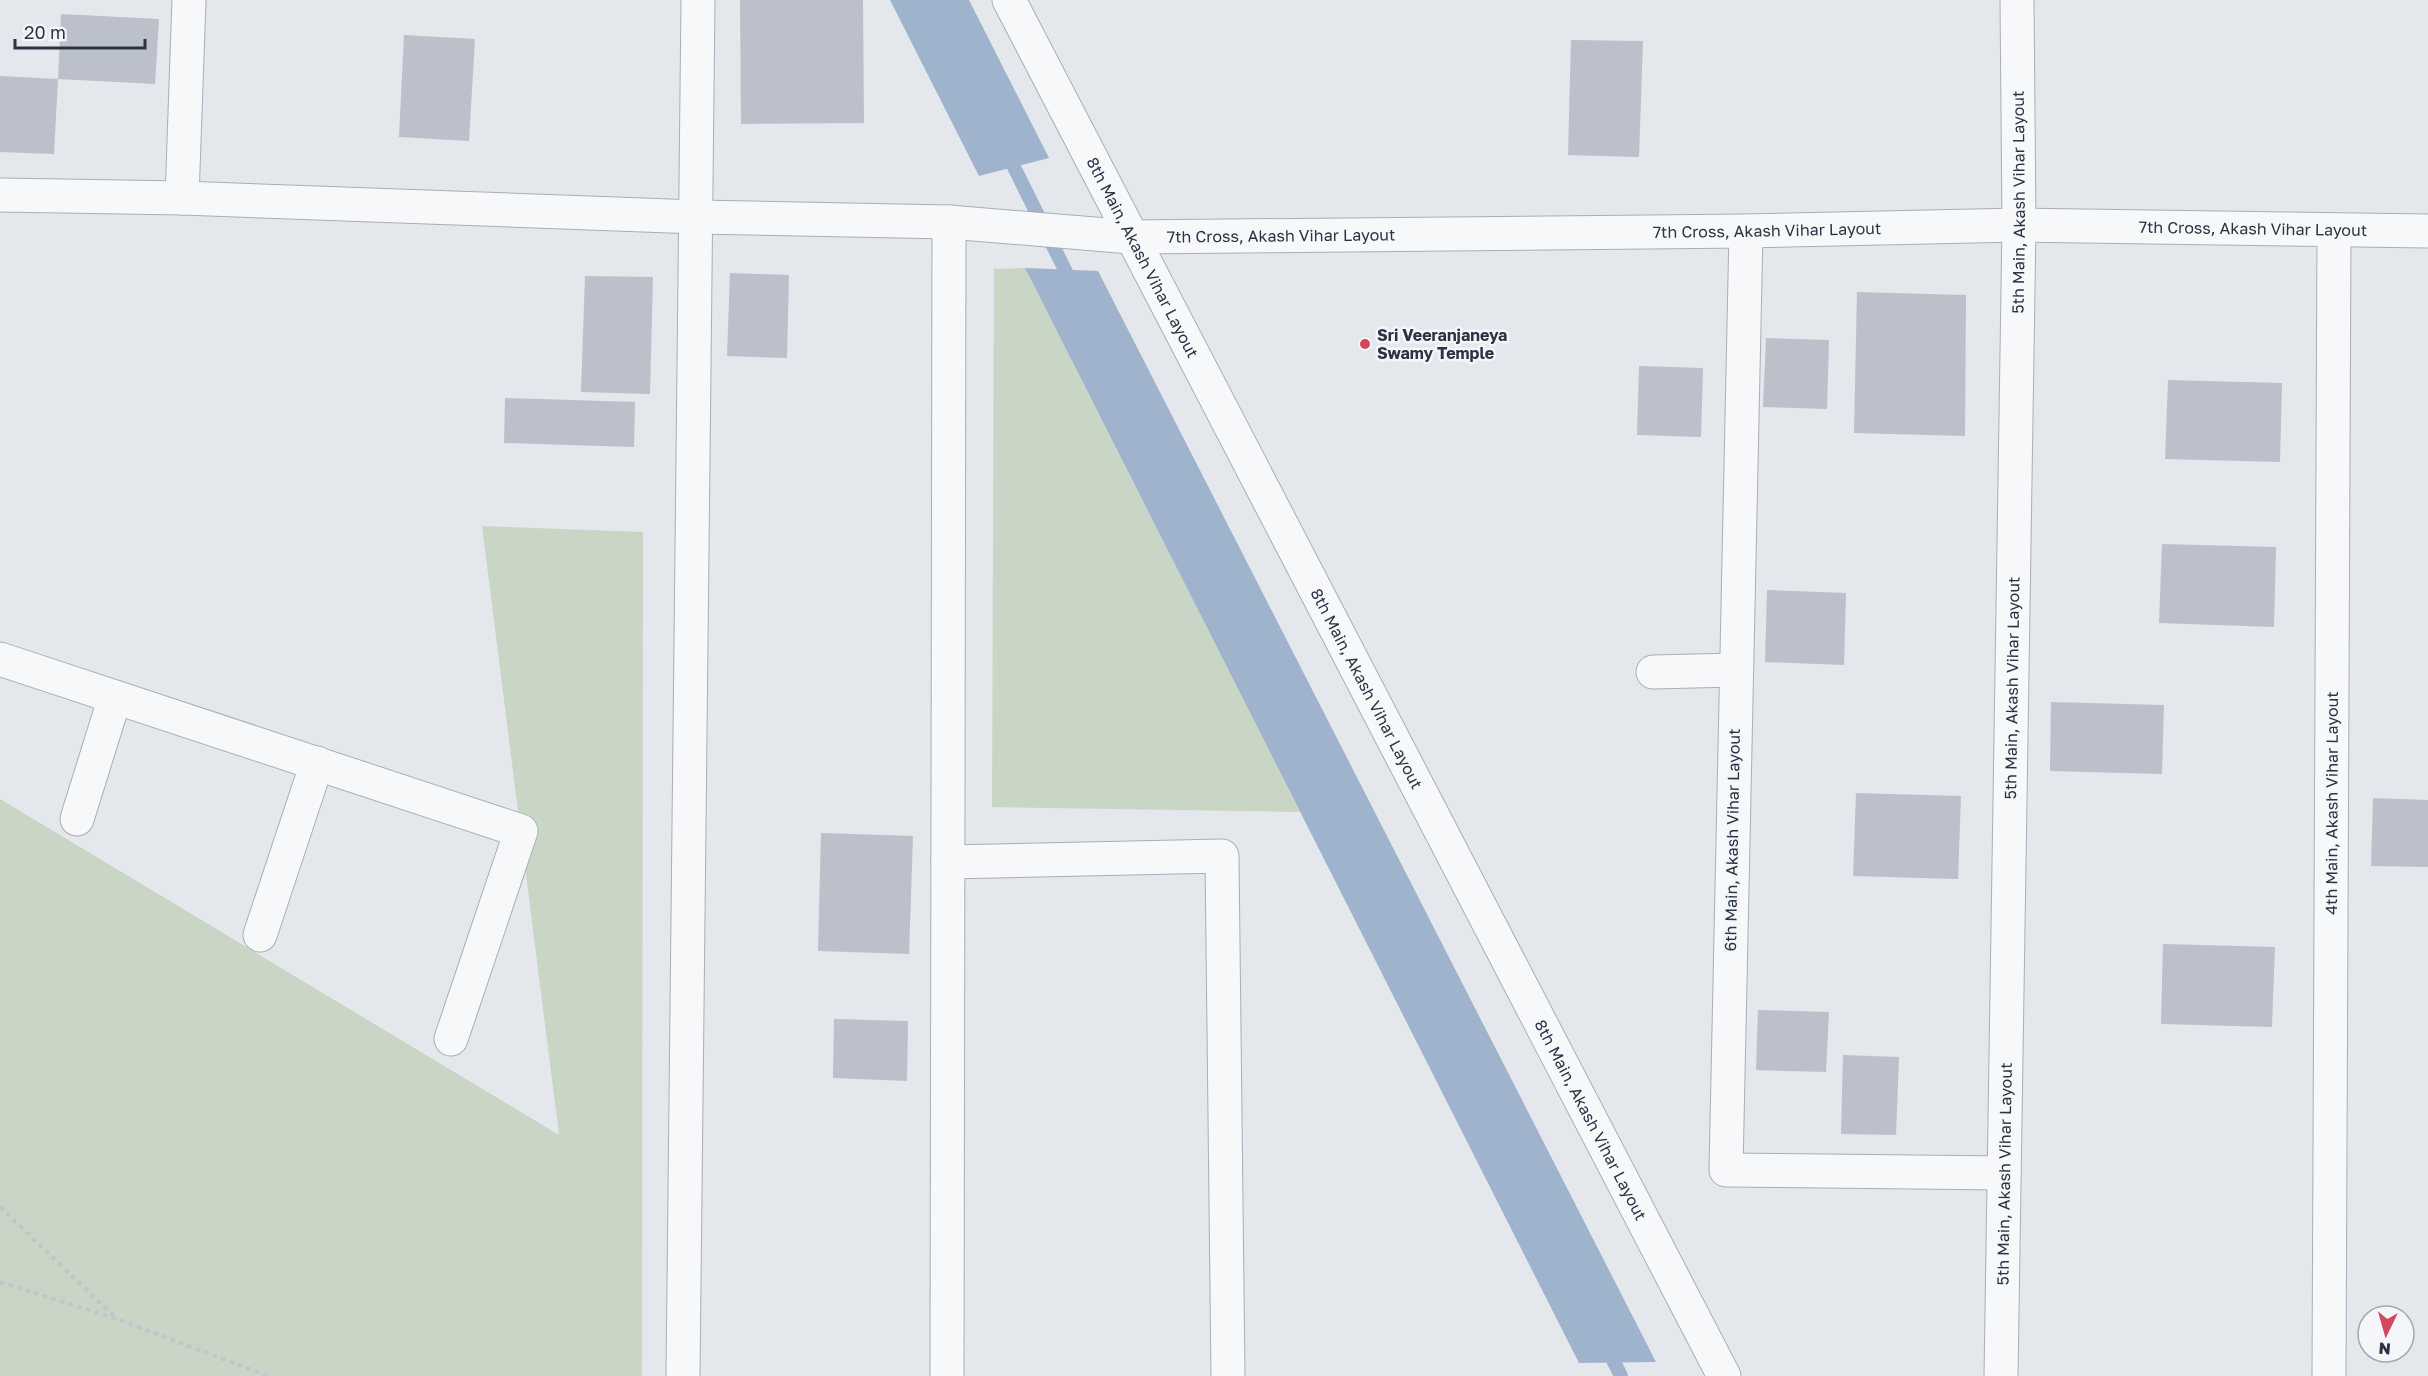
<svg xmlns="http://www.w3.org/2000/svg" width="2428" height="1376" viewBox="0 0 2428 1376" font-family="'Golos Text',sans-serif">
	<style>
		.green { fill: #c9d6c5 }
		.water { fill: #9fb4cc }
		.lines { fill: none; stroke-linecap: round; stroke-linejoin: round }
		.stream { stroke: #9fb4cc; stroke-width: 14 }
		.building { fill: #bbc0ca }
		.minor-casing { stroke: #a9aeb7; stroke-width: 35 }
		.path { stroke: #c2c5cb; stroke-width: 4; stroke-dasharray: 4.5 4.5; stroke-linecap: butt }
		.minor { stroke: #f7f8fa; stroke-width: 33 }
		.poi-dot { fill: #d1495b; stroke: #f4f6f9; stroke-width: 2 }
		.labels { text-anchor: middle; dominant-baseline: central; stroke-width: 5; stroke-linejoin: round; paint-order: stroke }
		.street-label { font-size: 16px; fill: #2b3445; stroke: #f4f6f9 }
		.poi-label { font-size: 16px; font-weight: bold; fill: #2b3445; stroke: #f4f6f9; text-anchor: start }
	</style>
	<rect width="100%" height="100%" fill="#e4e7ec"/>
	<g class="green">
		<path d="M1025,268L1300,812L992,807L994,269Z"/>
		<path d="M482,526L643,532L642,1376H0V799L559,1135Z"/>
	</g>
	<g class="water">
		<path d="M890,0H969L1049,158L979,176Z"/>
		<path d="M1025,268L1098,271L1656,1362L1579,1363Z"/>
	</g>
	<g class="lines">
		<g class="stream">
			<path d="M1007,153L1073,286"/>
			<path d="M1607,1348L1621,1376"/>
		</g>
	</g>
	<g class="building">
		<path d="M740,0H863L864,123L741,124Z"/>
		<path d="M61,14L159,19L155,84L58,79Z"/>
		<path d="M404,35L475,39L469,141L399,137Z"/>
		<path d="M1571,40L1643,41L1639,157L1568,155Z"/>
		<path d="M0,76L58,79L54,154L0,152Z"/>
		<path d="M730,273L789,275L787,358L727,356Z"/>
		<path d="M585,276L653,277L650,394L581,392Z"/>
		<path d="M1857,292L1966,295L1965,436L1854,433Z"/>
		<path d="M1766,338L1829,340L1827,409L1763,407Z"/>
		<path d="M1639,366L1703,368L1701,437L1637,435Z"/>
		<path d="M2168,380L2282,383L2280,462L2165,459Z"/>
		<path d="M505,398L635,402L634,447L504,443Z"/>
		<path d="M2162,544L2276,547L2274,627L2159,623Z"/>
		<path d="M1767,590L1846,593L1844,665L1765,662Z"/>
		<path d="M2051,702L2164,705L2162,774L2050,771Z"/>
		<path d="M1856,793L1961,796L1958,879L1853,876Z"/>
		<path d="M2373,798L2428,800V867L2371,866Z"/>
		<path d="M821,833L913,836L909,954L818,951Z"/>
		<path d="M2163,944L2275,947L2272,1027L2161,1024Z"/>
		<path d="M1758,1010L1829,1012L1826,1072L1756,1070Z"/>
		<path d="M834,1019L908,1021L907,1081L833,1078Z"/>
		<path d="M1843,1055L1899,1057L1896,1135L1841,1134Z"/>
	</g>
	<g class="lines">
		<defs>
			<g id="minor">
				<path id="s1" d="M1009,0L1724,1376"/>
				<path id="s2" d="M0,195L182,198L697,217L949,222L1131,237L1746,231L2019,225L2428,231"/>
				<path d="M182,198L189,0"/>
				<path d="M1746,231L1726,1170L2004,1173"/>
				<path d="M0,659L521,831L451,1039"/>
				<path d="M1653,672L1735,670"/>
				<path d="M77,819L115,697"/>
				<path d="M948,862L1222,856L1228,1376"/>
				<path d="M260,935L317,763"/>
				<path d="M683,1376L698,0"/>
				<path d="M947,1376L949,222"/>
				<path id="s3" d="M2001,1376L2019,225L2017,0"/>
				<path id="s4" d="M2329,1376L2334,230"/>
			</g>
		</defs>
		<use href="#minor" class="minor-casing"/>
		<g class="path">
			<path d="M0,1207L115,1317"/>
			<path d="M0,1282L117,1319L268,1376"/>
		</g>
		<use href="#minor" class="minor"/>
	</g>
	<circle class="poi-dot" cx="1365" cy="344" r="6"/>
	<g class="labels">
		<g class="street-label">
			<text stroke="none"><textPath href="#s3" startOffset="1174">5th Main, Akash Vihar Layout</textPath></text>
			<text stroke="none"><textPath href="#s2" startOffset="2254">7th Cross, Akash Vihar Layout</textPath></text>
			<text stroke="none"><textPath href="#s2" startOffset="1768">7th Cross, Akash Vihar Layout</textPath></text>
			<text stroke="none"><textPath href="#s2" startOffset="1282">7th Cross, Akash Vihar Layout</textPath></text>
			<text stroke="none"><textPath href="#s1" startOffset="290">8th Main, Akash Vihar Layout</textPath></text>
			<text stroke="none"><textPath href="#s1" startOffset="776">8th Main, Akash Vihar Layout</textPath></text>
			<text stroke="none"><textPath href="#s3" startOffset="688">5th Main, Akash Vihar Layout</textPath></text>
			<text stroke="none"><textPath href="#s4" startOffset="573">4th Main, Akash Vihar Layout</textPath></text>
			<text transform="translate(1732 840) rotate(-89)">6th Main, Akash Vihar Layout</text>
			<text stroke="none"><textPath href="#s1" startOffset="1262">8th Main, Akash Vihar Layout</textPath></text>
			<text stroke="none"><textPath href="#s3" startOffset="202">5th Main, Akash Vihar Layout</textPath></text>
		</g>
		<g class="poi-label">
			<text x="1377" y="335">Sri Veeranjaneya<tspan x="1377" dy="18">Swamy Temple</tspan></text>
		</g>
	</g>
	<g transform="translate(2386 1334) rotate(185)"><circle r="28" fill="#f4f6f9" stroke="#a4a8b1" stroke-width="1.5"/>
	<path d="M0-4.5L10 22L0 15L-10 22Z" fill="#d1495b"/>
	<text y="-9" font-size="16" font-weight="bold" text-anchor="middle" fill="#2b3445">N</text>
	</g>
	<path d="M15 39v9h130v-9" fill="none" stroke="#2b3445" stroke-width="3"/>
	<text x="24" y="39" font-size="18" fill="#2b3445" stroke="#f4f6f9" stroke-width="4.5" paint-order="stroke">20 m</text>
</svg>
